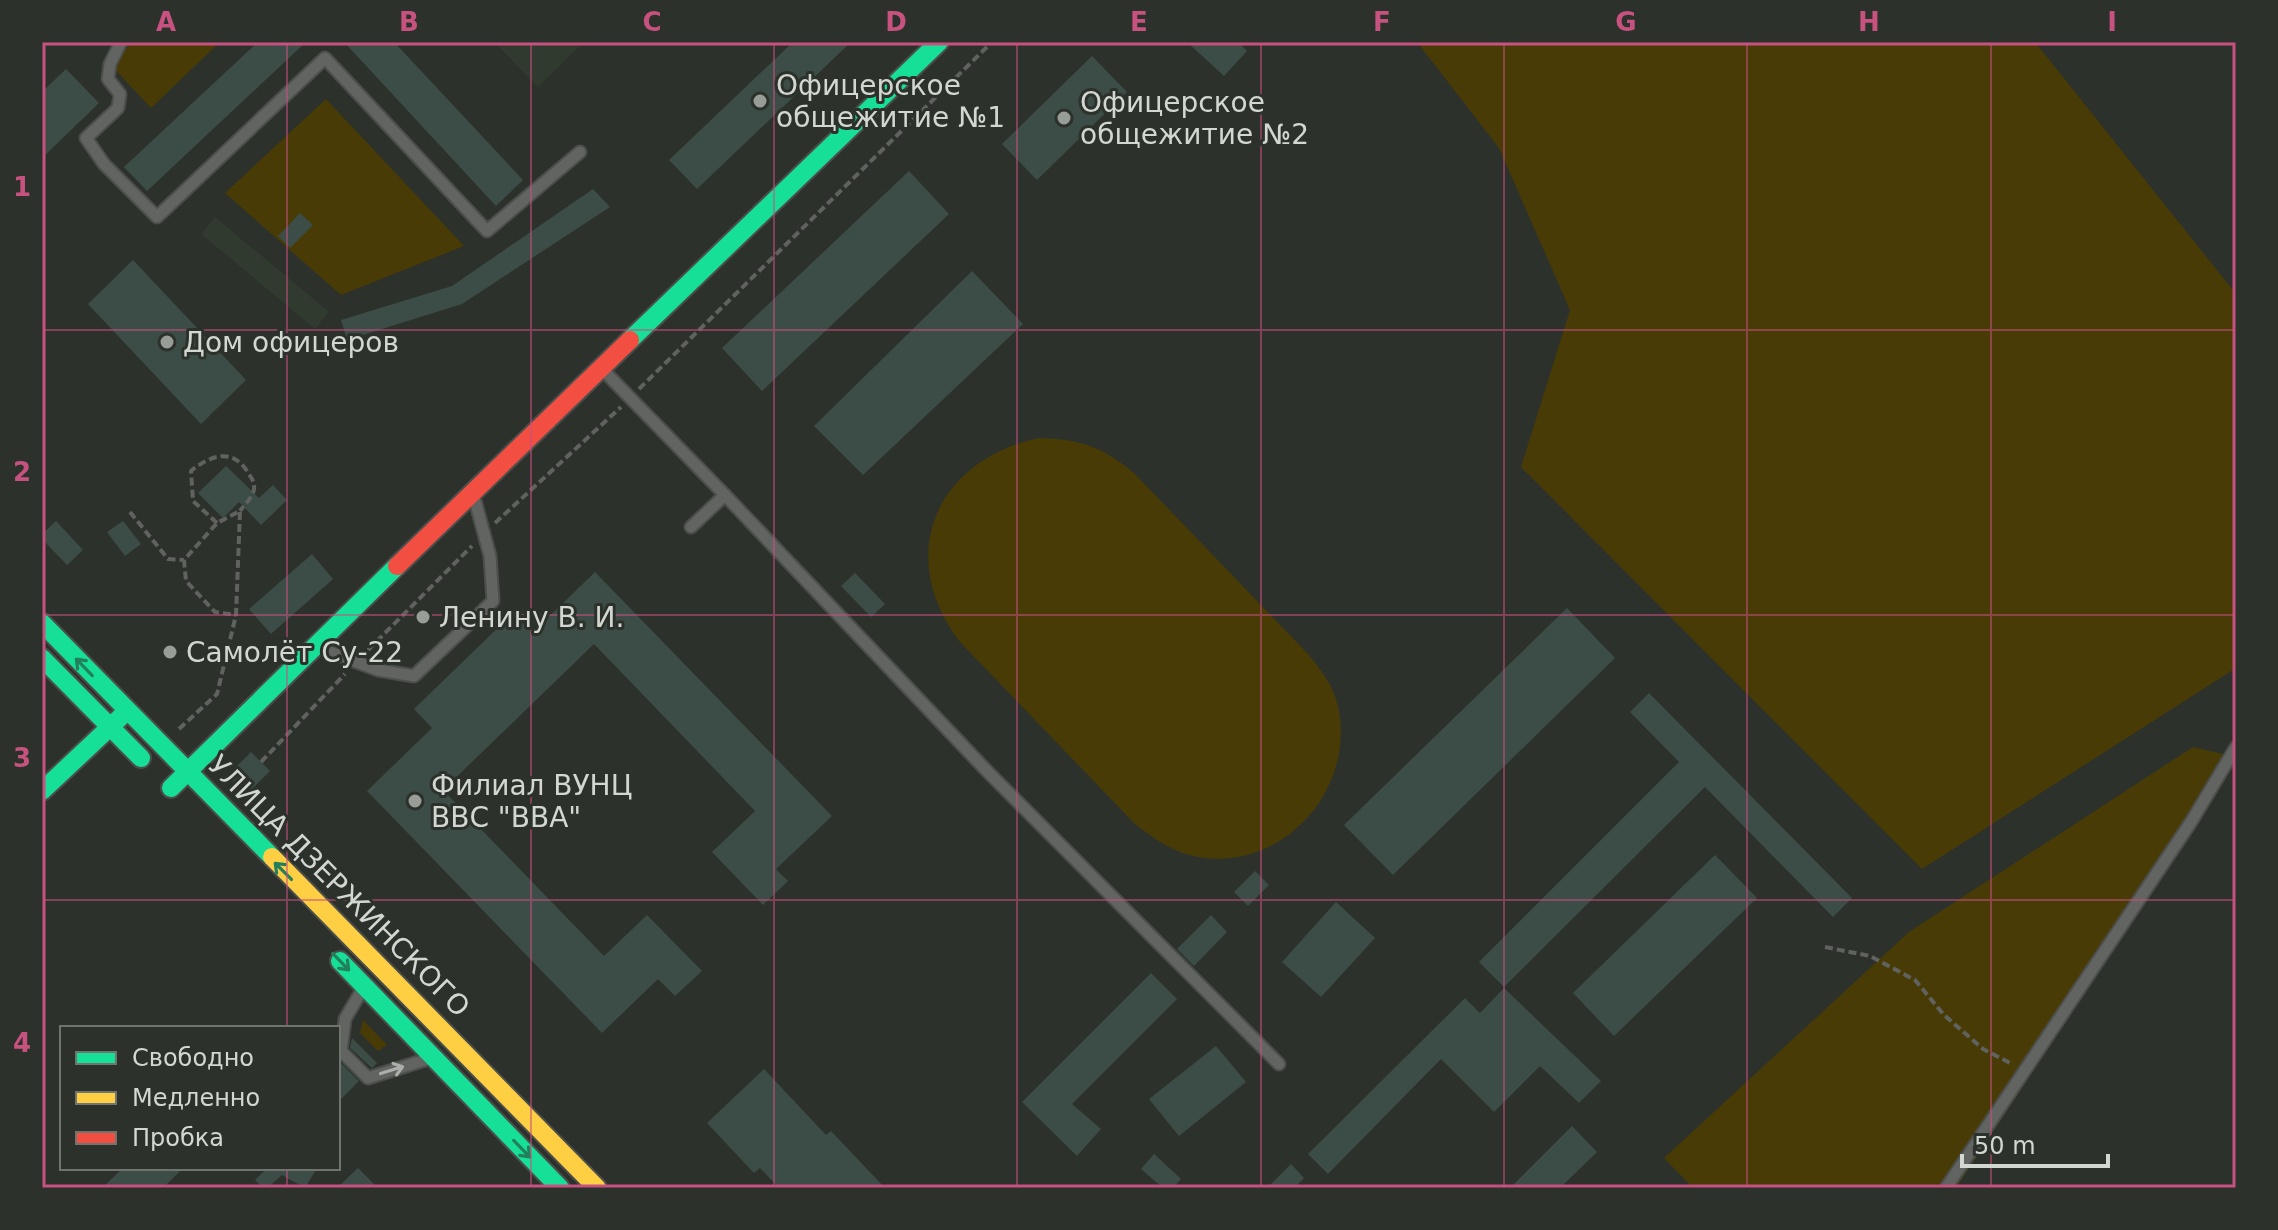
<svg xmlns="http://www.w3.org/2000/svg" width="2278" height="1230" viewBox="0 0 2278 1230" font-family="'DejaVu Sans',sans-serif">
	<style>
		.built { fill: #303a2f }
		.green { fill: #483b06 }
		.building { fill: #3b4d46 }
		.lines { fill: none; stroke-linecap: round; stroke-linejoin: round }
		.lane-casing { stroke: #4b4e4b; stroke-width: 15 }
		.fast-casing { stroke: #4b4e4b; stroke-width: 22 }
		.slow-casing { stroke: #4b4e4b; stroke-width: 22 }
		.jam-casing { stroke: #4b4e4b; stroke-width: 22 }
		.path { stroke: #60625f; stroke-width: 4; stroke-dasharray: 8 4; stroke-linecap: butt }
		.lane { stroke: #626461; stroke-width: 11 }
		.fast { stroke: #16e098; stroke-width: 18 }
		.slow { stroke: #ffcf43; stroke-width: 18 }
		.jam { stroke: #f24e42; stroke-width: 18 }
		.oneway { stroke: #22805c }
		.oneway2 { stroke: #abafaa }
		.grid { fill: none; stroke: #c7517f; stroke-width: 2; stroke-opacity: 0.55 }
		.poi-dot { fill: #999d98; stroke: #2c322b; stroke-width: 3 }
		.labels { text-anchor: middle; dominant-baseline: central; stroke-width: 6; stroke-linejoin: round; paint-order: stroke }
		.poi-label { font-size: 28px; fill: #d3d7d2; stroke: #2c322b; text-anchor: start }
		.street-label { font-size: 28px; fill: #d3d7d2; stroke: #2c322b }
		.neatline { fill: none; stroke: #c7517f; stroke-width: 3 }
		.grid-label { font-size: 26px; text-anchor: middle; font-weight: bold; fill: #c7517f }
	</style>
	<rect width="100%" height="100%" fill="#2d312c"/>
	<g class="built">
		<path d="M494,42H584L538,87Z"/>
		<path d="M215,217L329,312L315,329L201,234Z"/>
	</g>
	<g class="green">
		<path d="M133,42H220L151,108L110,64Z"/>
		<path d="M1417,42H2035L2236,294V668L1922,869L1521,467L1570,310L1499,148Z"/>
		<path d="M326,99L464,246L341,295L225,193Z"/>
		<path d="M1039,438C1080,439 1103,447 1134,473L1309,655C1320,669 1332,684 1337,702C1358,783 1290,867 1205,858C1177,855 1155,840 1134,823L960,642C894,555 936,460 1039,438Z"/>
		<path d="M2193,747L2236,757V763L1956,1188H1693L1664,1158L1909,932Z"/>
		<path d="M363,1020L387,1045L378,1051L360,1033Z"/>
	</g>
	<g class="building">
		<path d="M258,42H306L147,191L124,167Z"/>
		<path d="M344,42H394L523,180L496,206Z"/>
		<path d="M793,42H851L697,189L669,160Z"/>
		<path d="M1187,42H1238L1247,51L1224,76Z"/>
		<path d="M1092,56L1127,92L1037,180L1002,144Z"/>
		<path d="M66,69L99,103L42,158V92Z"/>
		<path d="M909,171L949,214L762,391L722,348Z"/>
		<path d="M593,189L610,207L462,304L347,340L341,320L452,286Z"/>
		<path d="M300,213L313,225L290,248L278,236Z"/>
		<path d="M133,260L246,380L201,424L88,304Z"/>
		<path d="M972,271L1023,324L863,475L814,426Z"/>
		<path d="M226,466L259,498L273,485L287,500L261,525L239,502L223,518L198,493Z"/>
		<path d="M56,521L83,550L67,565L42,539V534Z"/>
		<path d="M123,521L141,544L125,556L107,532Z"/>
		<path d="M312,554L333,579L271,634L249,609Z"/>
		<path d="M595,572L832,816L776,869L788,881L763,905L712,852L755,811L594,644L443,790L604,956L647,915L702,971L675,996L658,979L602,1033L367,791L432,728L414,709L513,613L532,633Z"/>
		<path d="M855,573L885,604L871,617L841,586Z"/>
		<path d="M1567,608L1615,658L1393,875L1344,825Z"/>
		<path d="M1649,693L1852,898L1833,917L1705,787L1504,987L1479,962L1679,762L1630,712Z"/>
		<path d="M251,752L270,771L246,795L227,776Z"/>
		<path d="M1715,855L1757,898L1614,1036L1573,993Z"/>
		<path d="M1255,871L1269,885L1248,906L1234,892Z"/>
		<path d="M1336,902L1375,938L1321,997L1282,962Z"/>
		<path d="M1211,915L1227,932L1194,966L1177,949Z"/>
		<path d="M1151,973L1177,999L1072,1104L1101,1129L1077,1156L1022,1102Z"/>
		<path d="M1504,988L1601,1081L1579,1103L1540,1066L1494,1112L1441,1059L1328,1174L1308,1154L1465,998L1480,1013Z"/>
		<path d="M352,1038L377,1063L372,1068L350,1048Z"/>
		<path d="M1216,1046L1246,1082L1179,1136L1149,1099Z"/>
		<path d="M338,1060L359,1081L338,1102Z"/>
		<path d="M764,1069L826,1135L831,1131L885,1188H779L760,1168L754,1173L707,1123Z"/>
		<path d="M1572,1126L1597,1152L1560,1188H1510Z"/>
		<path d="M1154,1154L1181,1179L1173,1188H1163L1141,1169Z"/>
		<path d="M1291,1164L1304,1178L1294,1188H1267Z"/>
		<path d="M123,1168H183L163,1188H102Z"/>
		<path d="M267,1168H317L305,1188L282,1175L267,1188H263L255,1180Z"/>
		<path d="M358,1168L378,1188H337Z"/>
	</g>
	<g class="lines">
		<defs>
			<g id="lane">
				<path d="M121,42L110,64L108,79L120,94L118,108L86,138L104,164L157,217L325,58L487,231L580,152"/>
				<path d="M602,369L725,495L985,769L1279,1064"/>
				<path d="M691,527L725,495"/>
				<path d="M319,648L378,670L414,676L493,601L490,556L473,493"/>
				<path d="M362,990L345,1019L341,1051L368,1078L428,1059"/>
				<path d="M1946,1188L2191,822L2236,747"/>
			</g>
			<g id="fast">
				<path d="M630,340L939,42"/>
				<path d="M42,623L272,857"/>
				<path d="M42,658L141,758"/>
				<path d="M171,788L397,566"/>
				<path d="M42,791L127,711"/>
				<path d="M340,961L560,1188"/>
			</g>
			<path id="slow" d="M272,857L597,1188"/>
			<path id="jam" d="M397,566L630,340"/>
		</defs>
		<use href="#lane" class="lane-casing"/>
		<use href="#fast" class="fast-casing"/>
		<use href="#slow" class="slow-casing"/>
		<use href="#jam" class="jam-casing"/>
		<g class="path">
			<path d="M639,389L992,42"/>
			<path d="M130,512L168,559L184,560"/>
			<path d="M217,523L193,501L191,471C210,456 231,447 247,471C251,478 255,481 254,489C253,497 245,504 240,511"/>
			<path d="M495,523L621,407"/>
			<path d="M368,650L472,546"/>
			<path d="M179,729L217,694L236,615L240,511L217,523L184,560L186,581L215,612L236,615"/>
			<path d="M261,762L345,674"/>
			<path d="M1825,947L1870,956L1915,980L1944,1015L1983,1049L2012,1064"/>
		</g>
		<use href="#lane" class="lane"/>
		<use href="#fast" class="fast"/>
		<use href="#slow" class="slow"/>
		<use href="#jam" class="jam"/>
	</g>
	<defs><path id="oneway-shaft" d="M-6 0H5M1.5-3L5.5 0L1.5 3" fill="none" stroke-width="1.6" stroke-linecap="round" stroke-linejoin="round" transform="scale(2)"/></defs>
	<g class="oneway">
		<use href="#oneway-shaft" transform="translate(84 667) rotate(-134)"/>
		<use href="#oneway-shaft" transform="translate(283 871) rotate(-135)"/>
		<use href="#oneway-shaft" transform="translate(341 962) rotate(46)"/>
		<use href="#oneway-shaft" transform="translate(522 1149) rotate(46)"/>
	</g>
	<use class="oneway2" href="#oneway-shaft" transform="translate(392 1070) rotate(-17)"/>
	<path class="grid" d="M287,42V1028M531,42V1188M774,42V1188M1017,42V1188M1261,42V1188M1504,42V1188M1747,42V1188M1991,42V1188M42,330H2236M42,615H2236M42,900H2236M287,1168V1188"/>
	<g class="poi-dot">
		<circle cx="760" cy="101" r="8"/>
		<circle cx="1064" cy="118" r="8"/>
		<circle cx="167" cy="342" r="8"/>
		<circle cx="423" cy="617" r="8"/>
		<circle cx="170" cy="652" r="8"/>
		<circle cx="415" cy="801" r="8"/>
	</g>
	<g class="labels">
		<g class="poi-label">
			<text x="776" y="85">Офицерское<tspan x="776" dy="32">общежитие №1</tspan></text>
			<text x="1080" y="102">Офицерское<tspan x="1080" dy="32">общежитие №2</tspan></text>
			<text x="183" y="342">Дом офицеров</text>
			<text x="439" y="617">Ленину В. И.</text>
			<text x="186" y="652">Самолёт Су-22</text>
			<text x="431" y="785">Филиал ВУНЦ<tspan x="431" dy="32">ВВС "ВВА"</tspan></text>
		</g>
		<g class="street-label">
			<text transform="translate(339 886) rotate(45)">УЛИЦА ДЗЕРЖИНСКОГО</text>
		</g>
	</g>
	<rect width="2278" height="1230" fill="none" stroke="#2c322b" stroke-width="88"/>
	<rect x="60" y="1026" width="280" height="144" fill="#2c322b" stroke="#6f746e" stroke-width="2"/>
	<rect x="76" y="1052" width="40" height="12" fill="#16e098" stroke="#6f746e" stroke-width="2"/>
	<text x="132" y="1066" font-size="24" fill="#d3d7d2">Свободно</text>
	<rect x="76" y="1092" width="40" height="12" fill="#ffcf43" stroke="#6f746e" stroke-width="2"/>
	<text x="132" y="1106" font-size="24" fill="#d3d7d2">Медленно</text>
	<rect x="76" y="1132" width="40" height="12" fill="#f24e42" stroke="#6f746e" stroke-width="2"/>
	<text x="132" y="1146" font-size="24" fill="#d3d7d2">Пробка</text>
	<path d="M1962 1154v12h146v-12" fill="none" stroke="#d3d7d2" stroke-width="4"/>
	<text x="1974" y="1154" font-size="24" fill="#d3d7d2" stroke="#2c322b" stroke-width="6" paint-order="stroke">50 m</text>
	<rect x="44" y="44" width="2190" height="1142" class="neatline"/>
	<g class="grid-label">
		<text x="166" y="31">A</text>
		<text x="409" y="31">B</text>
		<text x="652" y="31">C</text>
		<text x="896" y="31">D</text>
		<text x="1139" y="31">E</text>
		<text x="1382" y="31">F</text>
		<text x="1626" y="31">G</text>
		<text x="1869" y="31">H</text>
		<text x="2112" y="31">I</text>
		<text x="22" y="196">1</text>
		<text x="22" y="481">2</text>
		<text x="22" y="767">3</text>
		<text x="22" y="1052">4</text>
	</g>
</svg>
